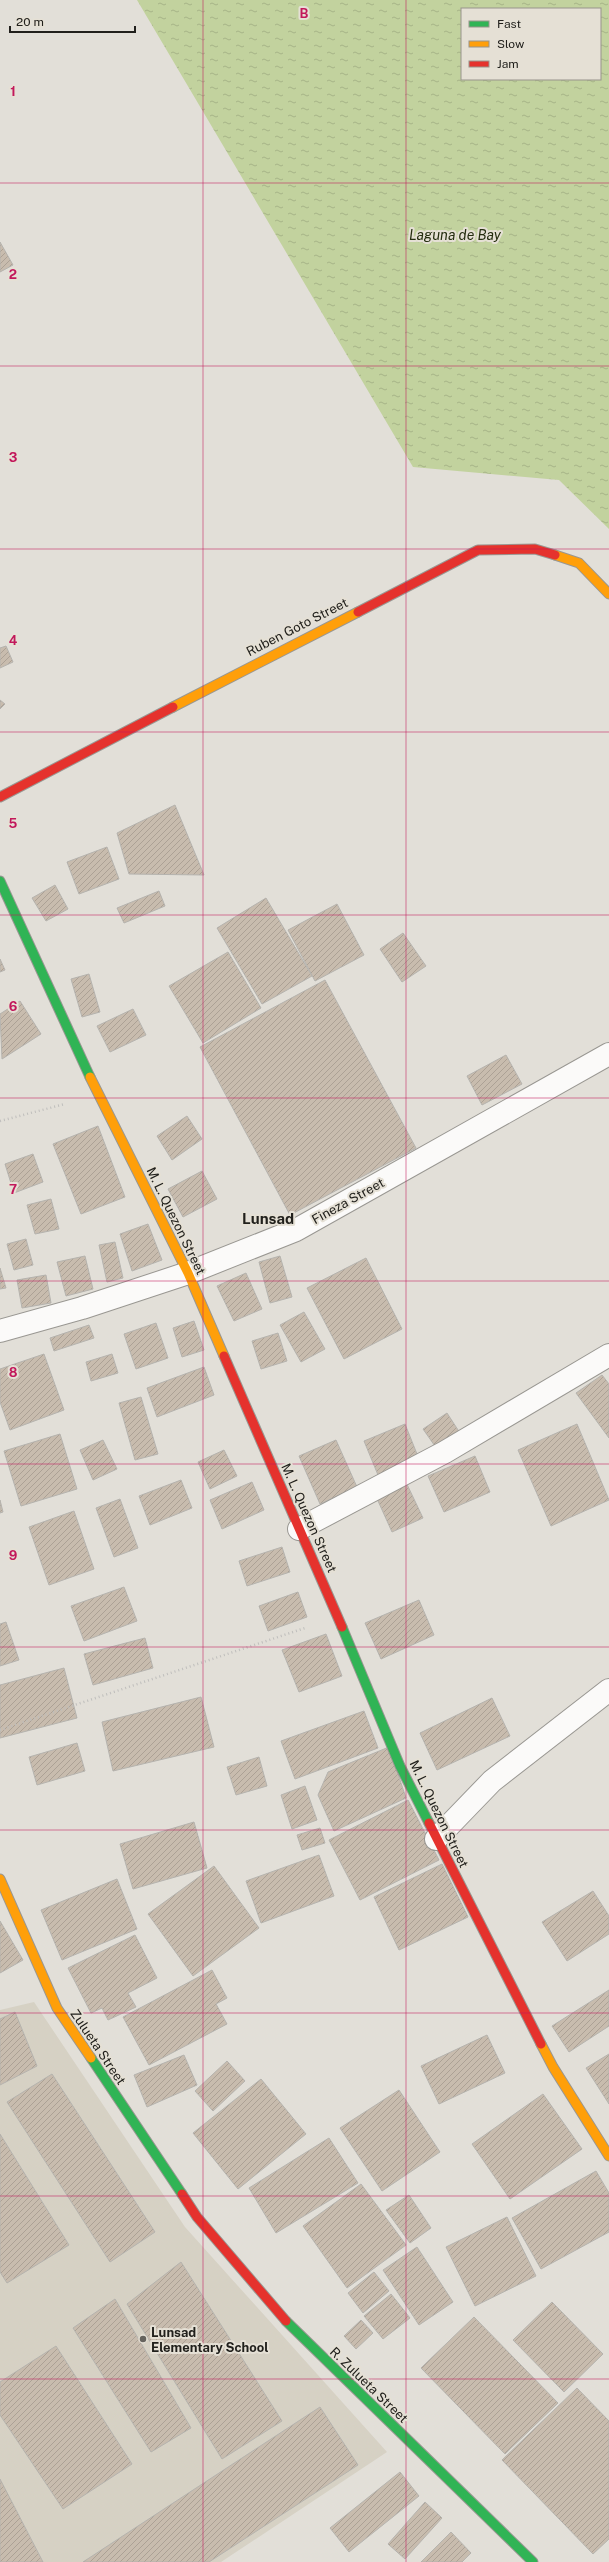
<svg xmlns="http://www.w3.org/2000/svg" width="609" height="2562" viewBox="0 0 609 2562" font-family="'Public Sans',sans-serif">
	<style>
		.built { fill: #d6d1c4 }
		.water { fill: url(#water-ripples); fill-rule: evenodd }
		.building { fill: url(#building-hatch); stroke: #b5b3ae }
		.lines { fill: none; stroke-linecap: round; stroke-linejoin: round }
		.street-casing { stroke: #999792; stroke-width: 24 }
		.fast-casing { stroke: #999792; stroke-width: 11 }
		.slow-casing { stroke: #999792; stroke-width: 11 }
		.jam-casing { stroke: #999792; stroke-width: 11 }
		.path { stroke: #bfbebc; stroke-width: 2.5; stroke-dasharray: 1 3; stroke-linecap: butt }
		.street { stroke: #fbfaf9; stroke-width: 22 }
		.fast { stroke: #30b455; stroke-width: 9 }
		.slow { stroke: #ff9f0a; stroke-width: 9 }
		.jam { stroke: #e5322d; stroke-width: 9 }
		.grid { fill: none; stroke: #c2185b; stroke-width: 1; stroke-opacity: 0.55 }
		.poi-dot { fill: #65635e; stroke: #e5e0d5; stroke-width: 1.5 }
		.labels { text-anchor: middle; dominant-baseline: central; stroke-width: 4; stroke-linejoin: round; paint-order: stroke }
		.street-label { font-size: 13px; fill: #21201c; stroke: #e5e0d5 }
		.poi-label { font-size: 13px; font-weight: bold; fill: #21201c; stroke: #e5e0d5; text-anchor: start }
		.water-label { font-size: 14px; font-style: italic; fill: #252e10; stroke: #e5e0d5 }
		.quarter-label { font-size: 15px; font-weight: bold; fill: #21201c; stroke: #e5e0d5 }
		.grid-label { font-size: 13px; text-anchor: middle; font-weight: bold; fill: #c2185b; stroke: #e5e0d5; stroke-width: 4; stroke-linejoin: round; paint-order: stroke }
	</style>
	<defs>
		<pattern id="water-ripples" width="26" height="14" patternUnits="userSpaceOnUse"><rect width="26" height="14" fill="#c2d29e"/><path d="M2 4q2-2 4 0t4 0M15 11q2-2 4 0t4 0" fill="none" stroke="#a6b488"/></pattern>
		<pattern id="building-hatch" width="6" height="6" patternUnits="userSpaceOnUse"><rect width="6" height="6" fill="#c8bcae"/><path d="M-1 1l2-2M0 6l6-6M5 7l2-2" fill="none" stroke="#aca195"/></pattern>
	</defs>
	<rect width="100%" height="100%" fill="#e2dfd8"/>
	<path class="built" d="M34,2002L185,2227L387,2452L221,2562H0V2010Z"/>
	<path class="water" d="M137,0H609V529L559,480L413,467ZM462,9H600V79H462Z"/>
	<g class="building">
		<path d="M0,242L13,265L0,272Z"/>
		<path d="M6,646L13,662L0,668V648Z"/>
		<path d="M0,700L5,704L0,709Z"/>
		<path d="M175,805L204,875L129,874L117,833Z"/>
		<path d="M107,847L119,879L79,894L67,862Z"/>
		<path d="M55,885L68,909L46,921L32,898Z"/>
		<path d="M159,891L165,906L124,923L117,908Z"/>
		<path d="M266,898L312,976L262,1004L217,928Z"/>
		<path d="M337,904L364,955L315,981L288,930Z"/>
		<path d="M403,933L426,966L402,982L380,949Z"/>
		<path d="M228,952L261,1008L203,1043L169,986Z"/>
		<path d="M0,959L5,970L0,972Z"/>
		<path d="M89,974L100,1012L82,1017L71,979Z"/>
		<path d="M325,980L416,1148L290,1215L200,1047Z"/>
		<path d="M20,1001L41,1034L2,1059L0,1014Z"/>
		<path d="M133,1009L146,1035L110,1052L97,1026Z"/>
		<path d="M506,1055L522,1084L482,1105L467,1076Z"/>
		<path d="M187,1116L202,1139L172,1160L157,1136Z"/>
		<path d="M98,1126L125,1197L81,1214L53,1144Z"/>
		<path d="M33,1154L43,1182L14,1193L5,1164Z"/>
		<path d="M202,1171L217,1199L183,1217L168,1189Z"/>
		<path d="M51,1199L59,1229L35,1234L27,1205Z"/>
		<path d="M148,1224L162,1260L132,1271L120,1234Z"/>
		<path d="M26,1239L33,1265L14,1270L7,1244Z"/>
		<path d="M115,1242L123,1278L107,1282L99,1245Z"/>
		<path d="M85,1256L93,1289L66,1296L57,1262Z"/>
		<path d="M280,1256L292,1297L270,1303L259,1262Z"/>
		<path d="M366,1258L402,1329L344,1359L307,1288Z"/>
		<path d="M0,1268L6,1288L0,1289Z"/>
		<path d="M246,1273L262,1309L234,1321L217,1286Z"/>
		<path d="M46,1275L51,1303L22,1308L17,1280Z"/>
		<path d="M304,1312L325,1349L301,1362L280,1325Z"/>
		<path d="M194,1321L204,1350L182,1357L173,1328Z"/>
		<path d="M156,1323L168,1358L136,1369L124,1334Z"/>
		<path d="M89,1325L94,1338L54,1351L50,1338Z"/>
		<path d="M278,1333L287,1361L261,1369L252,1341Z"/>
		<path d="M44,1354L64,1410L10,1430L0,1402V1369Z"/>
		<path d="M112,1354L118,1373L91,1381L86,1362Z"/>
		<path d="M204,1367L214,1395L157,1417L147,1388Z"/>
		<path d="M602,1375L609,1384V1438L576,1393Z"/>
		<path d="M141,1397L158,1454L135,1460L119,1403Z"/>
		<path d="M447,1413L460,1433L437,1449L423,1429Z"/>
		<path d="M405,1424L419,1459L378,1475L364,1441Z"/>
		<path d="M577,1424L609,1500L551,1526L518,1450Z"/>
		<path d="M60,1434L77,1489L21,1506L4,1451Z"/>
		<path d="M103,1440L117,1469L93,1480L80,1450Z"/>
		<path d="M336,1440L357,1487L320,1504L299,1456Z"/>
		<path d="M224,1450L237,1476L210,1489L198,1462Z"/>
		<path d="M475,1456L490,1492L444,1512L428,1476Z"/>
		<path d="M404,1478L423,1518L392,1532L374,1492Z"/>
		<path d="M181,1480L192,1508L150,1525L139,1496Z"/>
		<path d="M252,1482L264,1510L222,1529L210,1500Z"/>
		<path d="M120,1499L138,1548L114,1557L96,1508Z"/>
		<path d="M0,1500L3,1512L0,1513Z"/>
		<path d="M74,1511L94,1569L49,1585L29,1527Z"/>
		<path d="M282,1547L290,1572L247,1586L239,1561Z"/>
		<path d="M124,1587L137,1621L84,1641L71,1606Z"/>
		<path d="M298,1592L307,1617L268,1631L259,1606Z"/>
		<path d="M419,1600L434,1635L381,1659L365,1623Z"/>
		<path d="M6,1622L19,1660L0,1666V1624Z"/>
		<path d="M326,1634L342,1676L299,1692L282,1650Z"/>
		<path d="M145,1638L153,1668L93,1685L84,1654Z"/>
		<path d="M64,1668L77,1718L0,1738V1685Z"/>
		<path d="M201,1697L214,1747L113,1771L102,1722Z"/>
		<path d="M492,1698L510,1736L437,1770L420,1733Z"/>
		<path d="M364,1711L378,1748L295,1779L281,1741Z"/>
		<path d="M77,1743L85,1771L37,1785L29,1757Z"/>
		<path d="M389,1747L406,1798L334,1831L318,1795L328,1772Z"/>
		<path d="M259,1757L267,1786L236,1795L227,1767Z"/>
		<path d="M305,1786L317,1820L292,1829L281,1795Z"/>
		<path d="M408,1800L439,1860L360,1900L329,1840Z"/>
		<path d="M194,1822L207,1868L133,1889L120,1844Z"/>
		<path d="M320,1828L325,1843L302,1850L297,1835Z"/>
		<path d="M319,1855L334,1896L261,1923L246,1881Z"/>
		<path d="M442,1864L468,1917L399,1950L374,1897Z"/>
		<path d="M214,1866L259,1928L193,1976L148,1914Z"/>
		<path d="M117,1879L137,1929L62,1960L41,1910Z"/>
		<path d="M593,1891L609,1916V1934L567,1961L542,1922Z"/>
		<path d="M0,1921L23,1960L0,1973Z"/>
		<path d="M135,1935L157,1978L128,1993L136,2007L108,2020L102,2008L91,2013L68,1968Z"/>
		<path d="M212,1970L227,1998L216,2004L227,2024L149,2065L123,2017Z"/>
		<path d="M609,1990V2026L569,2052L552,2026Z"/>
		<path d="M15,2012L37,2066L0,2085V2019Z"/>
		<path d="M487,2035L505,2073L439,2104L421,2066Z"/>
		<path d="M609,2054V2104L586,2068Z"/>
		<path d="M184,2055L197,2085L147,2107L134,2075Z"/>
		<path d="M227,2061L245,2081L213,2111L195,2091Z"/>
		<path d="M52,2074L155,2232L110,2262L7,2102Z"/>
		<path d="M261,2079L306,2134L238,2189L193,2133Z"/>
		<path d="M399,2090L440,2152L382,2191L340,2128Z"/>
		<path d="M543,2094L582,2149L510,2199L472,2144Z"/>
		<path d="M0,2134L69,2245L7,2283L0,2272Z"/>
		<path d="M329,2138L358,2183L276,2233L249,2188Z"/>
		<path d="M596,2171L609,2193V2232L541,2269L512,2218Z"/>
		<path d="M361,2184L406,2245L347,2288L303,2226Z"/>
		<path d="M409,2195L431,2228L410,2243L386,2210Z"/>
		<path d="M507,2217L536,2276L475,2306L446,2247Z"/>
		<path d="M417,2247L453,2302L419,2325L383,2270Z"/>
		<path d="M181,2262L282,2421L222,2459L127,2304Z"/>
		<path d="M374,2272L389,2291L363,2313L348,2293Z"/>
		<path d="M391,2294L410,2318L383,2339L364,2316Z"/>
		<path d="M115,2299L191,2428L151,2452L73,2328Z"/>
		<path d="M552,2302L603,2354L564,2392L513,2340Z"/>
		<path d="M474,2317L558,2403L505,2454L421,2368Z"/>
		<path d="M361,2320L373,2333L356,2349L344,2336Z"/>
		<path d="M56,2346L132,2464L63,2509L0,2415V2382Z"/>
		<path d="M577,2388L609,2421V2539L593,2554L502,2460Z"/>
		<path d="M320,2407L358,2465L209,2562H83Z"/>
		<path d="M400,2472L419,2496L349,2552L330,2528Z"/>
		<path d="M0,2479L43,2562H0Z"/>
		<path d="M425,2502L442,2518L405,2559L388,2544Z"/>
		<path d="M451,2532L471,2553L462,2562H421Z"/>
	</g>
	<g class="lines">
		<defs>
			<g id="street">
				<path d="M0,1331L82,1308L188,1273L296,1230L609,1054"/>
				<path d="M299,1529L445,1452L609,1355"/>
				<path d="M436,1839L492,1781L609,1690"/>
			</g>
			<g id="fast">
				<path d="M0,881L90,1077"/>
				<path d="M342,1627L400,1766L429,1823"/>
				<path d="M91,2058L182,2194"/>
				<path d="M286,2321L533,2562"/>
			</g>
			<g id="slow">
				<path d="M555,555L579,563L609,594"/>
				<path d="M173,707L358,612"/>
				<path d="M90,1077L188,1273L224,1356"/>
				<path d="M0,1879L57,2008L91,2058"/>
				<path d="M541,2044L553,2067L609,2156"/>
			</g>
			<g id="jam">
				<path d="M358,612L478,550L535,549L555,555"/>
				<path d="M0,797L173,707"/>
				<path d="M224,1356L342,1627"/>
				<path d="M429,1823L541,2044"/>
				<path d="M182,2194L197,2217L286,2321"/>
			</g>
		</defs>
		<use href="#street" class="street-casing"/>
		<use href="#fast" class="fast-casing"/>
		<use href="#slow" class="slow-casing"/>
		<use href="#jam" class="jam-casing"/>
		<g class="path">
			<path d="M0,1121L65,1104"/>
			<path d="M0,1730L305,1628"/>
		</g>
		<use href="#street" class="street"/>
		<use href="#fast" class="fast"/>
		<use href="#slow" class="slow"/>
		<use href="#jam" class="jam"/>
	</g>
	<path class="grid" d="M203,0V2562M406,0V2562M0,183H609M0,366H609M0,549H609M0,732H609M0,915H609M0,1098H609M0,1281H609M0,1464H609M0,1647H609M0,1830H609M0,2013H609M0,2196H609M0,2379H609"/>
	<circle class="poi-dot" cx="143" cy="2339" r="4"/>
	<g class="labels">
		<g class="street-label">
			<text transform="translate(297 627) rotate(-27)">Ruben Goto Street</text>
			<text transform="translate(348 1201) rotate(-29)">Fineza Street</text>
			<text transform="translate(176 1221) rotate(64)">M. L. Quezon Street</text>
			<text transform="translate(309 1518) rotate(66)">M. L. Quezon Street</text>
			<text transform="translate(439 1814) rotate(64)">M. L. Quezon Street</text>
			<text transform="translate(98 2047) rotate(56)">Zulueta Street</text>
			<text transform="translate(369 2385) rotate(44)">R. Zulueta Street</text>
		</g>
		<g class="poi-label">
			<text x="151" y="2332">Lunsad<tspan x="151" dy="15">Elementary School</tspan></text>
		</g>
		<g class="water-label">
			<text x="455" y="235">Laguna de Bay</text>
		</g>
		<g class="quarter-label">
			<text x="268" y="1218">Lunsad</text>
		</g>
	</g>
	<g class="grid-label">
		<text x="304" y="18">B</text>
		<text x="13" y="96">1</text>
		<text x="13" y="279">2</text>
		<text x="13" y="462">3</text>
		<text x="13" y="645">4</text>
		<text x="13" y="828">5</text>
		<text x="13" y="1011">6</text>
		<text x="13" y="1194">7</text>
		<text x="13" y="1377">8</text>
		<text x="13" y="1560">9</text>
	</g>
	<rect x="461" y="8" width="140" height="72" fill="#e5e0d5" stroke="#97938b"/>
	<rect x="469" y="21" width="20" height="6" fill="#30b455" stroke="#97938b"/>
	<text x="497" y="28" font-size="12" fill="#21201c">Fast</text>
	<rect x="469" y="41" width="20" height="6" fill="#ff9f0a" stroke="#97938b"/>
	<text x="497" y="48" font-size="12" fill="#21201c">Slow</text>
	<rect x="469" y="61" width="20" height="6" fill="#e5322d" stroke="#97938b"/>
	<text x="497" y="68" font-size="12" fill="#21201c">Jam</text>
	<path d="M10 26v6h125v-6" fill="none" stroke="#21201c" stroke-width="2"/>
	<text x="16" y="26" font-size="12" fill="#21201c" stroke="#e5e0d5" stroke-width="3" paint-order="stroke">20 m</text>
</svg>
